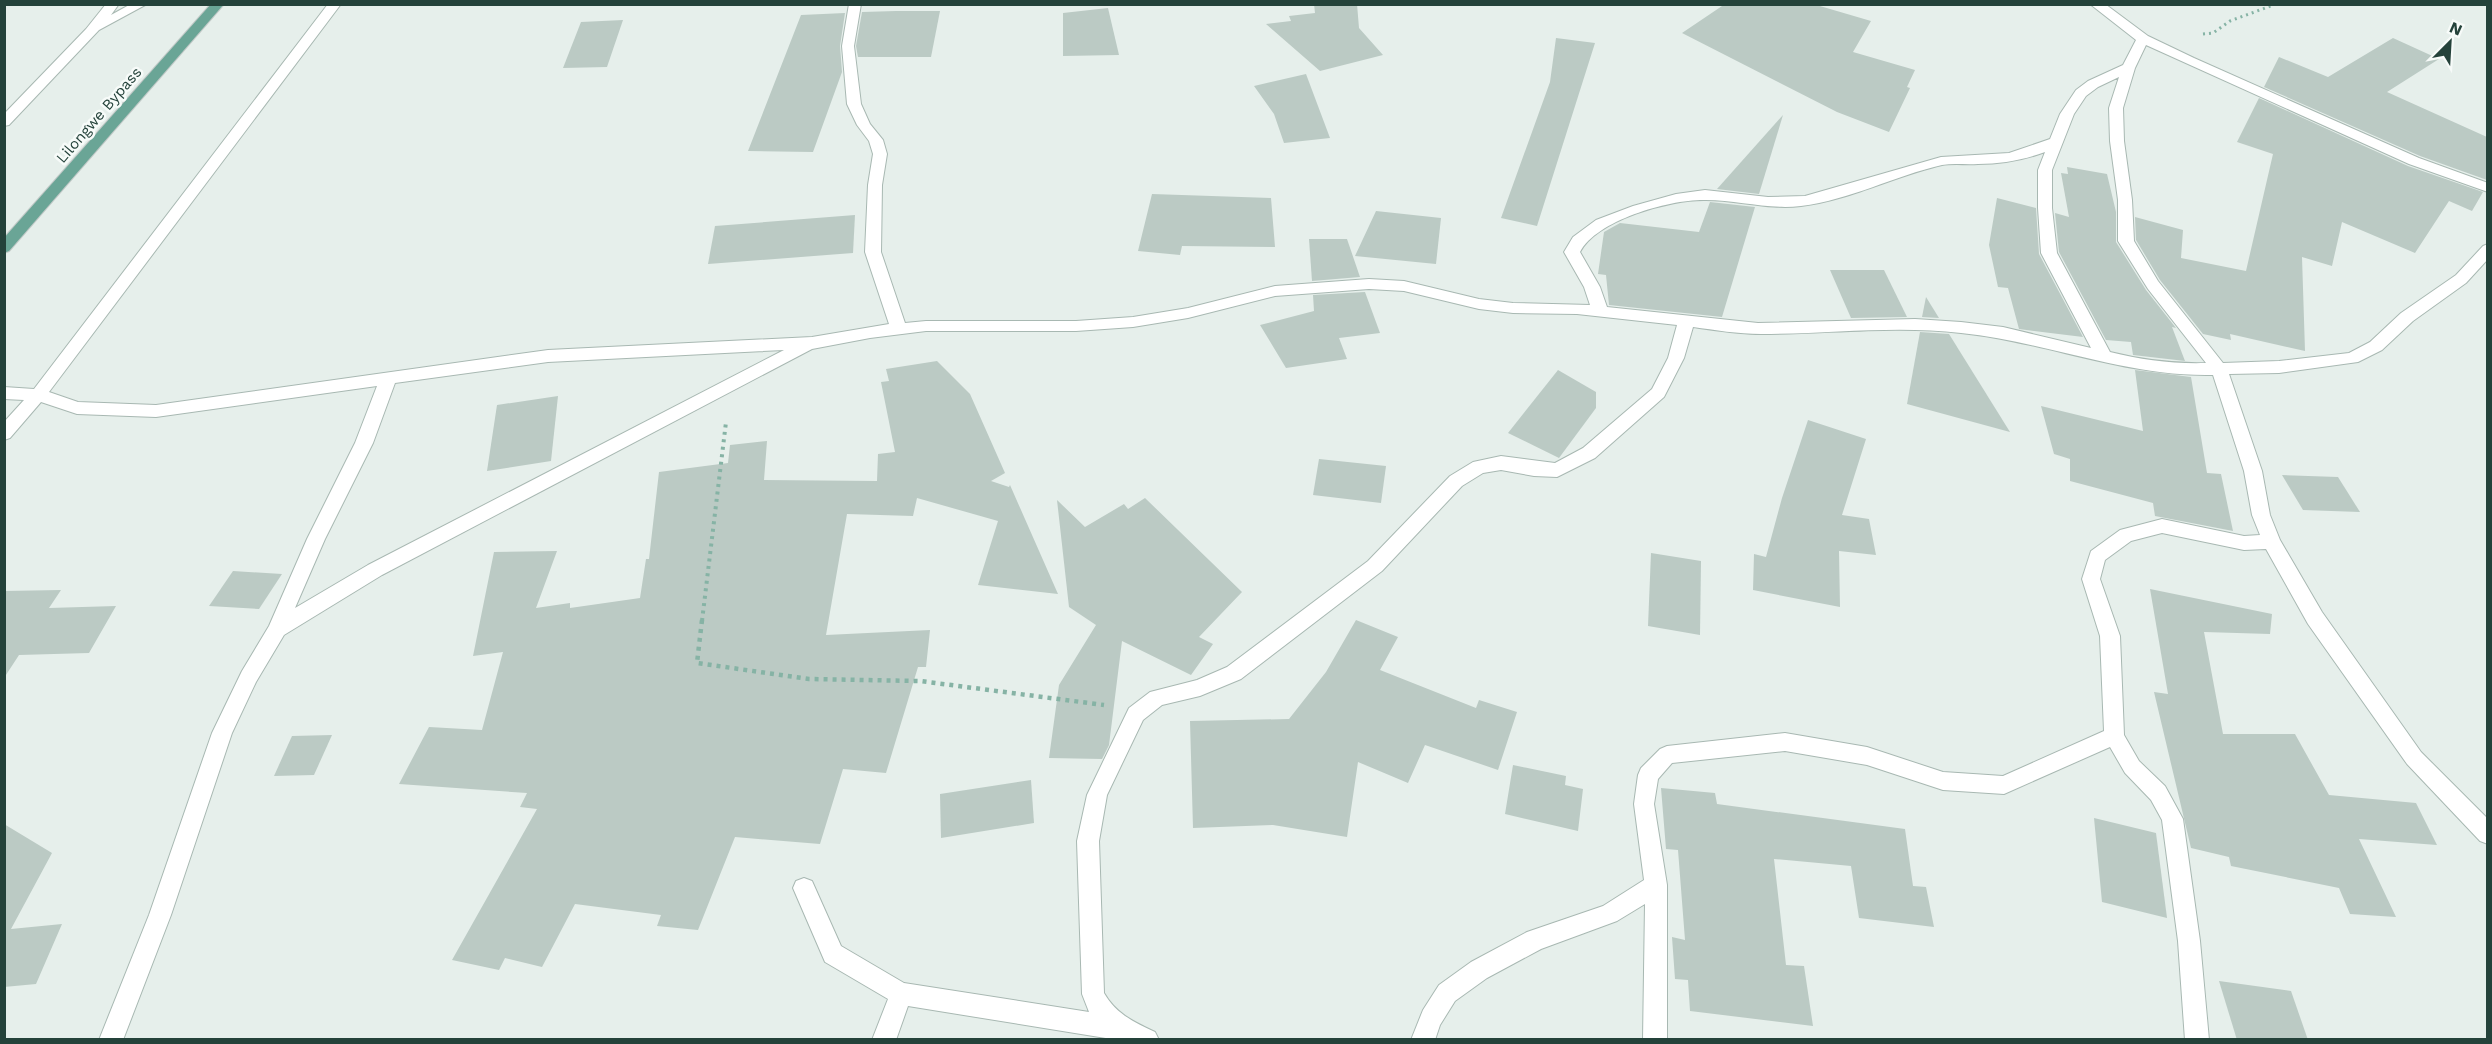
<svg xmlns="http://www.w3.org/2000/svg" width="2492" height="1044" viewBox="0 0 2492 1044" font-family="'Work Sans',sans-serif">
	<style>
		.building { fill: #bbcac4 }
		.lines { fill: none; stroke-linecap: round; stroke-linejoin: round }
		.minor-casing { stroke: #a8b8b2; stroke-width: 2 }
		.primary-casing { stroke: #c2cac8; stroke-width: 2 }
		.path-far2 { stroke: #86b3a5; stroke-width: 3; stroke-dasharray: 2 4; stroke-linecap: butt }
		.path-far1 { stroke: #86b3a5; stroke-width: 4; stroke-dasharray: 3 4.5; stroke-linecap: butt }
		.path { stroke: #86b3a5; stroke-width: 4.5; stroke-dasharray: 4 5; stroke-linecap: butt }
		.minor { fill: #fff; fill-rule: evenodd }
		.primary { fill: #6aa596; fill-rule: evenodd }
		.labels { text-anchor: middle; dominant-baseline: central; stroke-width: 5; stroke-linejoin: round; paint-order: stroke }
		.far-street-label { font-size: 15px; fill: #24423a; stroke: #f7fbf9 }
	</style>
	<rect width="100%" height="100%" fill="#e6efeb"/>
	<g class="building">
		<path d="M1314,4H1357L1359,28L1383,55L1320,71L1266,24L1291,21L1289,16L1315,13Z"/>
		<path d="M1725,4H1813L1871,21L1853,52L1915,70L1907,87L1910,88L1889,132L1837,112L1682,33Z"/>
		<path d="M1108,8L1119,55L1063,56V13Z"/>
		<path d="M896,11H940L931,57H858L856,46L862,12Z"/>
		<path d="M845,13L840,46L842,72L813,152L748,151L801,15Z"/>
		<path d="M623,20L607,67L563,68L581,22Z"/>
		<path d="M1556,38L1595,43L1537,226L1501,218L1550,82Z"/>
		<path d="M2393,38L2439,59L2387,92L2487,137V180L2420,156L2264,87L2279,57L2328,77Z"/>
		<path d="M1306,74L1330,138L1284,143L1274,114L1254,86Z"/>
		<path d="M2259,98L2408,166L2483,192L2472,211L2449,201L2415,253L2342,222L2332,266L2302,257L2305,351L2230,334L2231,340L2203,334L2160,280L2136,240L2135,217L2183,230L2181,258L2246,271L2273,154L2237,142Z"/>
		<path d="M1783,115L1759,194L1717,189Z"/>
		<path d="M2067,167L2107,174L2116,212V242L2146,290L2176,328L2172,327L2185,361L2133,355L2131,342L2106,340L2059,252L2055,213L2069,217L2061,173L2068,174Z"/>
		<path d="M1152,194L1271,198L1275,247L1182,246L1180,255L1138,251Z"/>
		<path d="M1997,198L2036,208L2039,254L2083,337L2019,329L2008,288L1998,287L1989,245Z"/>
		<path d="M1710,202L1755,207L1722,317L1609,305L1606,275L1598,274L1604,232L1620,223L1699,232Z"/>
		<path d="M1376,211L1441,218L1436,264L1355,256Z"/>
		<path d="M855,215L853,253L708,264L715,226Z"/>
		<path d="M1309,239H1347L1360,277L1312,281Z"/>
		<path d="M1830,270H1884L1907,317L1851,318Z"/>
		<path d="M1365,292L1380,333L1339,338L1347,359L1286,368L1260,325L1314,311L1313,295Z"/>
		<path d="M1926,297L1939,318L1922,317Z"/>
		<path d="M1920,332L1949,334L2010,432L1907,404Z"/>
		<path d="M937,361L970,394L1005,473L991,481L1009,487L1010,485L1058,594L978,585L998,521L917,498L913,516L847,514L826,635L930,630L926,667H918L886,773L843,769L820,844L735,837L698,930L657,926L661,915L575,904L542,967L505,958L499,970L452,960L537,809L520,807L527,793L399,784L429,727L482,730L503,652L473,656L494,552L557,551L536,608L570,603V608L640,598L646,559H649L659,472L728,463L730,445L767,441L764,480L877,481L878,454L895,452L881,382L889,381L886,369Z"/>
		<path d="M1558,370L1596,392V408L1559,458L1508,433Z"/>
		<path d="M2135,370L2191,377L2207,473L2221,474L2233,531L2155,516L2153,503L2070,481V459L2054,454L2041,406L2143,431Z"/>
		<path d="M558,396L551,461L487,471L497,405Z"/>
		<path d="M1808,420L1866,439L1842,515L1869,519L1876,555L1839,551L1840,607L1753,590L1754,554L1766,557L1782,498Z"/>
		<path d="M1319,459L1386,466L1381,503L1313,495Z"/>
		<path d="M2282,475L2338,477L2360,512L2303,510Z"/>
		<path d="M1145,498L1242,592L1199,637L1213,644L1191,675L1122,641L1109,745L1102,759L1049,758L1059,685L1096,625L1069,607L1057,500L1085,527L1124,504L1128,509Z"/>
		<path d="M1651,553L1701,561L1700,635L1648,626Z"/>
		<path d="M233,571L282,574L259,609L209,606Z"/>
		<path d="M2150,589L2272,614L2270,634L2204,632L2223,734H2295L2329,795L2416,803L2437,845L2359,839L2396,917L2350,914L2339,888L2231,866L2229,857L2191,848L2154,692L2168,694Z"/>
		<path d="M61,590L49,608L116,606L89,653L19,655L4,678V591Z"/>
		<path d="M1356,620L1398,637L1380,670L1476,708L1479,700L1517,712L1498,770L1425,745L1408,783L1358,762L1347,837L1273,825L1193,828L1190,721L1289,719L1326,672Z"/>
		<path d="M332,735L314,775L274,776L292,736Z"/>
		<path d="M1513,765L1566,776L1565,785L1583,789L1578,831L1505,814Z"/>
		<path d="M1031,780L1034,823L941,838L940,794Z"/>
		<path d="M1661,788L1715,793L1717,804L1905,829L1913,886L1926,887L1934,927L1859,918L1851,866L1774,859L1786,965L1804,966L1813,1026L1690,1011L1688,980L1675,979L1672,937L1685,940L1678,850L1666,849Z"/>
		<path d="M2094,818L2156,833L2167,918L2102,902Z"/>
		<path d="M4,824L52,853L11,929L62,924L36,984L4,987Z"/>
		<path d="M2219,981L2291,991L2308,1040H2237Z"/>
	</g>
	<g class="lines">
		<defs>
			<g id="minor">
				<path d="M106,4H119L111,15L131,4H147L99,30L9,125L4,126V114L86,29Z"/>
				<path d="M328,4H341L49,392L78,402L156,405L548,350L812,337L889,324L865,252L868,185L873,154L869,141L857,125L847,104L842,46L849,4H861L854,46L861,104L870,124L883,140L887,154L882,185L881,252L905,323L926,321H1076L1133,317L1188,308L1275,286L1369,279L1404,281L1479,299L1513,303L1590,305L1584,287L1564,252L1573,237L1596,220L1633,206L1676,194L1705,190L1768,197L1805,196L1941,157L2009,153L2050,139L2060,114L2076,90L2088,81L2123,65L2136,40L2090,4H2105L2148,36L2194,58L2419,158L2488,183V192L2409,164L2146,45L2135,68L2123,108L2124,141L2132,200L2134,241L2158,281L2223,363L2279,361L2349,353L2370,342L2401,313L2456,275L2483,246L2488,244V259L2466,283L2413,321L2382,350L2358,362L2279,373L2229,374L2262,471L2270,515L2280,540L2322,612L2421,752L2488,819V844L2480,841L2407,764L2308,624L2266,549L2244,550L2162,533L2131,541L2105,560L2100,579L2120,636L2124,735L2139,761L2165,786L2183,819L2200,941L2209,1040H2185L2178,941L2162,820L2151,800L2125,773L2110,747L2004,794L1943,790L1867,765L1785,751L1672,763L1658,779L1654,804L1667,885V1040H1643L1645,904L1617,921L1541,949L1487,978L1455,1001L1440,1025L1435,1040H1411L1423,1010L1439,985L1471,962L1527,932L1603,906L1644,880L1634,804L1638,775L1641,768L1660,749L1667,746L1785,733L1867,747L1943,772L2003,776L2104,731L2100,636L2082,579L2091,551L2120,530L2162,519L2244,536L2260,535L2252,515L2244,471L2213,375C2126,377 2047,342 1961,333C1895,325 1827,334 1761,334C1738,334 1715,330 1693,327L1684,358L1664,397L1595,458L1557,477L1534,476L1501,470L1483,473L1462,486L1382,571L1241,679L1200,696L1162,705L1143,720L1107,795L1099,841L1104,993C1116,1014 1134,1022 1155,1032L1159,1040H1118L908,1006L896,1040H872L888,999L825,962L793,888L796,881L804,878L812,881L841,946L904,983L1089,1012L1082,994L1077,841L1087,795L1129,708L1150,692L1197,680L1227,667L1368,561L1450,476L1473,462L1501,456L1555,463L1583,448L1652,389L1668,358L1677,325L1577,314L1513,313L1479,309L1404,291L1369,289L1275,296L1188,318L1133,327L1076,331H926L870,338L812,349L382,575L284,635L256,682L232,733L171,915L123,1040H99L149,915L212,733L242,671L269,626L307,539L355,443L377,386L156,417L77,414L41,402L10,438L4,440V422L24,400L4,399V387L34,389ZM2119,77L2109,108L2110,141L2118,200V241L2148,289L2206,363C2173,364 2142,360 2110,352L2057,253L2052,208V170L2074,114L2086,96L2098,87ZM2045,152L2038,170V208L2041,253L2091,348L2003,327L1961,322L1915,319L1758,323L1607,307L1600,287L1580,252C1597,220 1670,199 1706,200C1738,200 1769,210 1801,206C1850,200 1894,176 1942,165C1954,163 1966,165 1978,164C2001,164 2024,160 2045,152ZM784,350L368,565L295,608L325,539L373,443L395,383L548,362Z"/>
			</g>
			<path id="primary" d="M211,4H224L9,251L4,253V238Z"/>
		</defs>
		<use href="#minor" class="minor-casing"/>
		<use href="#primary" class="primary-casing"/>
		<path class="path-far2" d="M2203,34L2213,33L2230,21L2276,4"/>
		<path class="path-far1" d="M702,621L726,422"/>
		<path class="path" d="M702,620L697,663L809,679L920,681L1104,705"/>
		<use href="#minor" class="minor"/>
		<use href="#primary" class="primary"/>
	</g>
	<g class="labels">
		<g class="far-street-label">
			<text transform="translate(99 115) rotate(-49)">Lilongwe Bypass</text>
		</g>
	</g>
	<rect width="2492" height="1044" fill="none" stroke="#24423a" stroke-width="12"/>
	<g transform="translate(2450 42) rotate(24)" stroke="#f7fbf9" stroke-width="4.5" paint-order="stroke">
	<path d="M0-4.5L10 22L0 15L-10 22Z" fill="#24423a"/>
	<text y="-9" font-size="16" font-weight="bold" text-anchor="middle" fill="#24423a">N</text>
	</g>
</svg>
